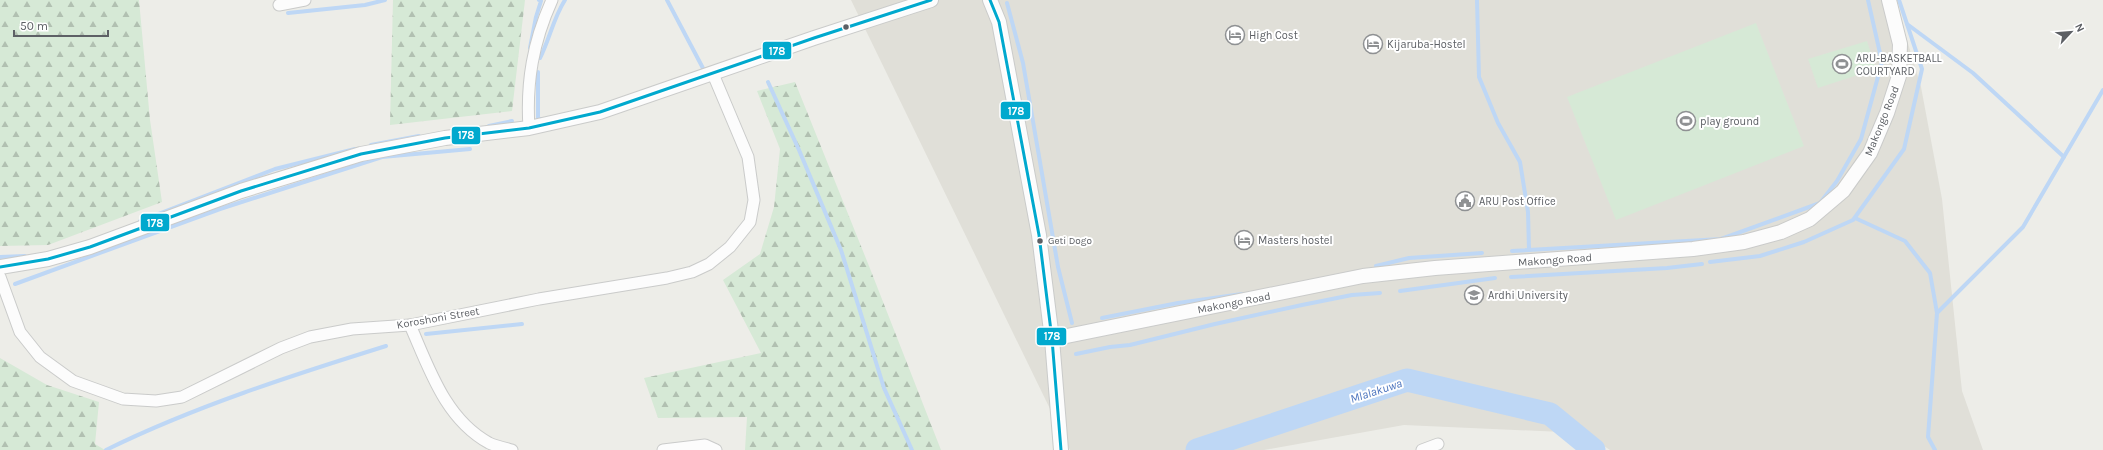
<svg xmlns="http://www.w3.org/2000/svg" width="2103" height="450" viewBox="0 0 2103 450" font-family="Karla,sans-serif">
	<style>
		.education { fill: #e0dfd8 }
		.forest { fill: url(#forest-firs) }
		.green { fill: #d6e9d6 }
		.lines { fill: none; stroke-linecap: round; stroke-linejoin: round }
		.stream { stroke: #bed7f5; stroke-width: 4 }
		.river { stroke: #bed7f5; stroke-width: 23 }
		.minor-casing { stroke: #cacbca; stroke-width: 13 }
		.tertiary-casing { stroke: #cacbca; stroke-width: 16 }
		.minor { stroke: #fcfcfc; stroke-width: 11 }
		.tertiary { stroke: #fcfcfc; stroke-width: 14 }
		.bus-1-casing { stroke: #fff; stroke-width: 6 }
		.bus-1 { stroke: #00a9ce; stroke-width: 3 }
		.bus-dot { fill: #5d6065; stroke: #fff; stroke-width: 1.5 }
		.labels { text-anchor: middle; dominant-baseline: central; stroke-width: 4; stroke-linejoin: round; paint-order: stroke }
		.bus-label { font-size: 10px; fill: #5d6065; stroke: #fff; text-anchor: start }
		.poi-label { font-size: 11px; fill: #5d6065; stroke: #fff; text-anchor: start }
		.street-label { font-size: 11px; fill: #5d6065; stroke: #fff }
		.water-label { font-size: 12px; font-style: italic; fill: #4d75be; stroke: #fff }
		.line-badge { stroke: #fff; stroke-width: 1.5 }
		.badge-label { font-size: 11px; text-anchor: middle; font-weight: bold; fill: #fff }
	</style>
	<defs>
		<pattern id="forest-firs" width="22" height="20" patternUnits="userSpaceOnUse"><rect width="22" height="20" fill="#d6e9d6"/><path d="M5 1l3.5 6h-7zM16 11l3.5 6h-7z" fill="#b1c0b1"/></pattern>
	</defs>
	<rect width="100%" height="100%" fill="#edede8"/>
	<path class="education" d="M851,0H1895L1921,87L1942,199L1962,391L1983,450H1610L1585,433L1404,425L1264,450H1070Z"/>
	<g class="forest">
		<path d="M0,0H139L150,120L162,202L48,245L0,246Z"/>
		<path d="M393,0H525L512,111L390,125Z"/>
		<path d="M795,82L869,266L941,450H745L747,417L658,418L644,378L761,353L723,280L760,254L774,207L780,149L757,91Z"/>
		<path d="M0,358L47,385L99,402L95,444L105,450H0Z"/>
	</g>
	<g class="green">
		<path d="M1756,23L1804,146L1616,220L1567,97Z"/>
		<path d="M1867,41L1876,69L1818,88L1808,59Z"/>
	</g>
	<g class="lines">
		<g class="stream">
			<path d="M667,0L705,72"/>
			<path d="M1477,0L1479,77L1498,123L1520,162L1528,212L1529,250"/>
			<path d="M1007,3L1023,63L1058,267L1072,323"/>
			<path d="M288,13L365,5L385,0"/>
			<path d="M1907,24L1973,73L2064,157"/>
			<path d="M530,48L536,17L541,1L539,0"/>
			<path d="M540,58C550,38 553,19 565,0"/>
			<path d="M538,72V120L541,119"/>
			<path d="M768,82L799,150L841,250L884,388L912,450"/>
			<path d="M489,126L512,121"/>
			<path d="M371,145L419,136"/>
			<path d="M1855,218L1905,241L1930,273L1937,313"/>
			<path d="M140,221L275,169L355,149"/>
			<path d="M1512,251L1721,239L1820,203L1837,181L1861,139L1882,62L1868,0"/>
			<path d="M0,257L25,256"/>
			<path d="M1710,262L1760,256L1804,242L1853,220L1904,149L1922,69L1899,0"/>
			<path d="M1376,266L1409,258L1482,253"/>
			<path d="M1511,277L1667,268L1702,264"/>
			<path d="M15,284L220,209L382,157L470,149"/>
			<path d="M1400,291L1495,278"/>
			<path d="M1102,318L1178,303L1242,294"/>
			<path d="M426,334L522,324"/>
			<path d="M1076,354L1110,347L1130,345L1215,324L1302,305L1352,295L1380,293"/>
			<path d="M106,450C193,407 293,375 386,346"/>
			<path d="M1935,450L1928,437L1937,313L2023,227L2103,90"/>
		</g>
		<path class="river" d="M1197,450L1407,380L1550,414L1594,450"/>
		<defs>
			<g id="minor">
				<path d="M279,5L305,0"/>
				<path d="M529,128C526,82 533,42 552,0"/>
				<path d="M0,277L20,332L40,357L73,381L123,399L156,401L182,397L281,348L310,337L352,329L410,325L539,299L667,278L692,272L709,264L730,247L750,222L754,200L748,157L713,74"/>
				<path d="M410,325C429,368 445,419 489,443C495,446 504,448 512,450"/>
				<path d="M663,450L705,445L716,450"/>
				<path d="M1422,450L1438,444"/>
			</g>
			<g id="tertiary">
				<path d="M990,0L999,22L1039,235L1052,339L1061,450"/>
				<path d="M0,267L48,259L90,247L241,191L361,154L445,138L529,128L600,112L814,38L931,0"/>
				<path d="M1052,339L1363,276L1435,268L1693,249L1744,242L1781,232L1810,219L1843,191L1870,153L1887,113L1899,76L1900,44L1889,0"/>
			</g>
		</defs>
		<use href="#minor" class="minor-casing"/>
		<use href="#tertiary" class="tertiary-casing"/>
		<use href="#minor" class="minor"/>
		<use href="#tertiary" class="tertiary"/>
		<defs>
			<g id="bus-1">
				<path d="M990,0L999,22L1039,235L1052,339L1061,450"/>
				<path d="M0,267L48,259L90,247L241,191L361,154L445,138L529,128L600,112L814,38L931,0"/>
			</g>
		</defs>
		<use href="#bus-1" class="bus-1-casing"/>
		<use href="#bus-1" class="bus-1"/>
	</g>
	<defs>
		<symbol id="hotel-ring" viewBox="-11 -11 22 22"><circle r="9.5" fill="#fff" stroke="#8f9193" stroke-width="1.5"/><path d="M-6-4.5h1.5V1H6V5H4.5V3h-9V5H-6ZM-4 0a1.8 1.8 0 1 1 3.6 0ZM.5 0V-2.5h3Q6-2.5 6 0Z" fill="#8f9193"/></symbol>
		<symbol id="stadium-ring" viewBox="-11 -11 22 22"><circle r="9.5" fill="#fff" stroke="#8f9193" stroke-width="1.5"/><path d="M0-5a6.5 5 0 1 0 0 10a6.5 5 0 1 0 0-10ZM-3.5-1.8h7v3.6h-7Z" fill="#8f9193"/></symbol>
		<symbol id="civic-ring" viewBox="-11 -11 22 22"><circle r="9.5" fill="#fff" stroke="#8f9193" stroke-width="1.5"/><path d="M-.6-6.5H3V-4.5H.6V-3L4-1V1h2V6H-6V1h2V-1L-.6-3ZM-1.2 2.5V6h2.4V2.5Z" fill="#8f9193"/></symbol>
		<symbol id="university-ring" viewBox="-11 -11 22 22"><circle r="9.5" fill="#fff" stroke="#8f9193" stroke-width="1.5"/><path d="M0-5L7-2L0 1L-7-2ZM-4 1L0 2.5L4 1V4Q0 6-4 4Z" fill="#8f9193"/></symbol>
	</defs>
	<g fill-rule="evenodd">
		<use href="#hotel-ring" x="1224" y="24" width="22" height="22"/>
		<use href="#hotel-ring" x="1362" y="33" width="22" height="22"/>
		<use href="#stadium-ring" x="1831" y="53" width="22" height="22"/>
		<use href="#stadium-ring" x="1675" y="110" width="22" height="22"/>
		<use href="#civic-ring" x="1454" y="190" width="22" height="22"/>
		<use href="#hotel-ring" x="1233" y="229" width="22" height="22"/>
		<use href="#university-ring" x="1463" y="284" width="22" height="22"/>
	</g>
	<g class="bus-dot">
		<circle cx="846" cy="27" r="3.5"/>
		<circle cx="1040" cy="241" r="3.5"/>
	</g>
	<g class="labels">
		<g class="bus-label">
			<text x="1048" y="241">Geti Dogo</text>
		</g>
		<g class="poi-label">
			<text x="1249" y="35">High Cost</text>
			<text x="1387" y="44">Kijaruba-Hostel</text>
			<text x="1856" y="58">ARU-BASKETBALL<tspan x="1856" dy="13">COURTYARD</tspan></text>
			<text x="1700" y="121">play ground</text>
			<text x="1479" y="201">ARU Post Office</text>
			<text x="1258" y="240">Masters hostel</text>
			<text x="1488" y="295">Ardhi University</text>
		</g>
		<g class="street-label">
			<text transform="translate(1882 121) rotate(-68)">Makongo Road</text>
			<text transform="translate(1555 260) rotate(-4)">Makongo Road</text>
			<text transform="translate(1234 303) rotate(-11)">Makongo Road</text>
			<text transform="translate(438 318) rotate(-10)">Koroshoni Street</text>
		</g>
		<g class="water-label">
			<text transform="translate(1376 391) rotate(-18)">Mlalakuwa</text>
		</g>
	</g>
	<g class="line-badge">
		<rect x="762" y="41" width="30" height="19" rx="4" fill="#00a9ce"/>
		<rect x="1000" y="101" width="31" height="19" rx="4" fill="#00a9ce"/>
		<rect x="451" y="126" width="30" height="19" rx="4" fill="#00a9ce"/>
		<rect x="140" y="213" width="30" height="19" rx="4" fill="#00a9ce"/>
		<rect x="1036" y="327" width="31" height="19" rx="4" fill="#00a9ce"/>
	</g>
	<g class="badge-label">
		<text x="777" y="55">178</text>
		<text x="1016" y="115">178</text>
		<text x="466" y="139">178</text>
		<text x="155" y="227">178</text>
		<text x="1052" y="340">178</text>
	</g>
	<g transform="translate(2071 32) rotate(64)" stroke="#ffffff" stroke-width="3" paint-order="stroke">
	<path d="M0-3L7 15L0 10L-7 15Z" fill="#5d6065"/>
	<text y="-6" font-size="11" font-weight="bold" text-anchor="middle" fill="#5d6065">N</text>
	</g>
	<path d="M14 30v6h94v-6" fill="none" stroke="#5d6065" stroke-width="2"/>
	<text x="20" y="30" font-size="12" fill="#5d6065" stroke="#ffffff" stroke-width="3" paint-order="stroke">50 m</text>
</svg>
